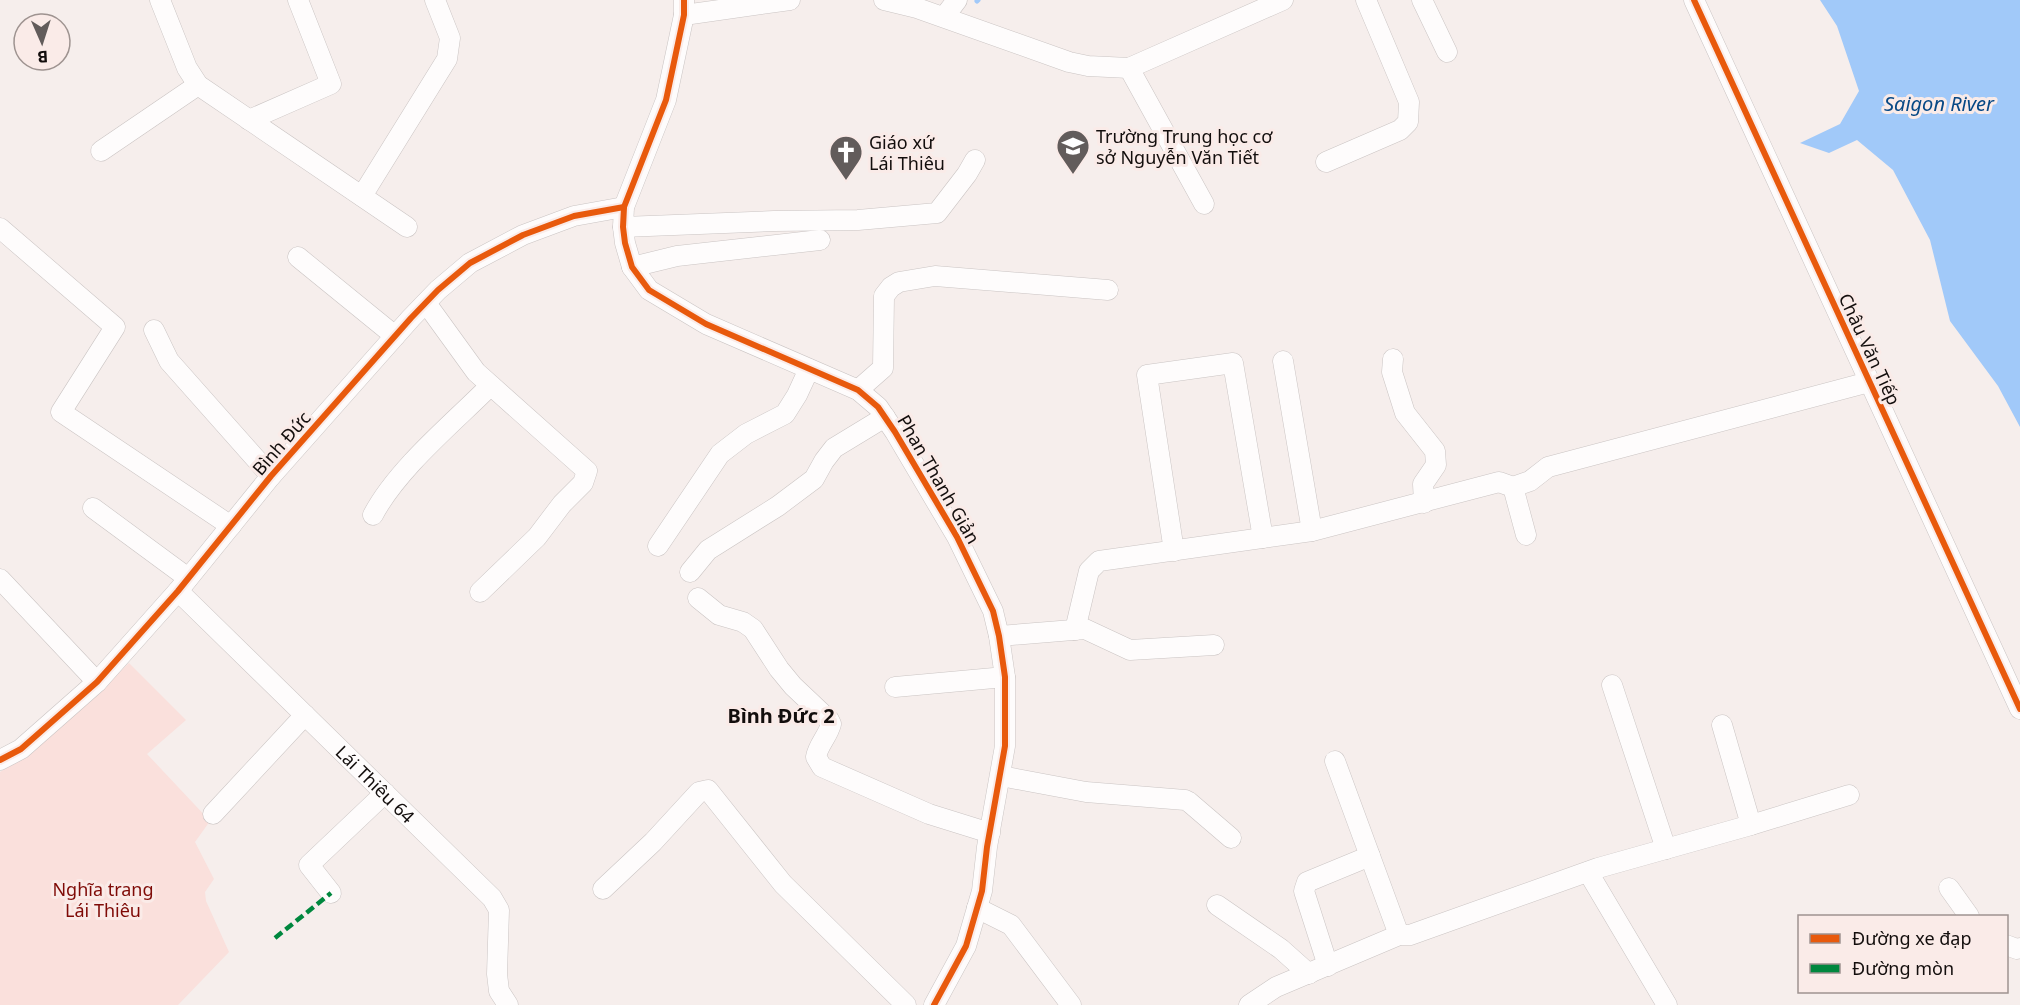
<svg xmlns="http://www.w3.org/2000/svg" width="2020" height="1005" viewBox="0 0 2020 1005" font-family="'Noto Sans',sans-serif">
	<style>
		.green { fill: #fae0dc }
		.water { fill: #a1c9f9 }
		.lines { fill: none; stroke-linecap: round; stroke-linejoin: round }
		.stream { stroke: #a1c9f9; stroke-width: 5 }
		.minor-casing { stroke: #cac4c3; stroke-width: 21 }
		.minor { stroke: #fefcfc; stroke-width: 20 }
		.quiet { stroke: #00873e; stroke-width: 4.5; stroke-dasharray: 9 4.5; stroke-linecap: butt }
		.cycleway-casing { stroke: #faebe8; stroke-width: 10 }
		.cycleway { stroke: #e8590c; stroke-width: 6 }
		.labels { text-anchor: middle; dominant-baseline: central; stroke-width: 6; stroke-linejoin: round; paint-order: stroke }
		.poi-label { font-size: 18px; fill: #130e0d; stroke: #faebe8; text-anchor: start }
		.street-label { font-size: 18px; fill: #130e0d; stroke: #faebe8 }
		.park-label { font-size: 18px; fill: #7f0b07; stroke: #faebe8 }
		.water-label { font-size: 20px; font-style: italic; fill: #074885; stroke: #faebe8 }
		.neighbourhood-label { font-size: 20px; font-weight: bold; fill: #130e0d; stroke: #faebe8 }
	</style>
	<rect width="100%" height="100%" fill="#f6eeec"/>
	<path class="green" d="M129,663L186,720L147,754L210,821L195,842L214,879L205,892L206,901L229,952L178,1005H0V772C49,743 88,702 129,663Z"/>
	<path class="water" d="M1820,0H2020V427L1998,386L1950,321L1930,240L1893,170L1857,140L1829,153L1800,143L1840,124L1859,91L1837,26Z"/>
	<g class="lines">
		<path class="stream" d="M977,1L978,0"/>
		<defs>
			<g id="minor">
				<path d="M160,0L187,68L198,85L407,227"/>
				<path d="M684,0V15L666,100L624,207L623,227L625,243L632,267L649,290L706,324L858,390L878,407L895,432L957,537L993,611L999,636L1005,677V746L987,847L982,891L966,946L934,1005"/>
				<path d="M884,0L917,8L1069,62L1088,66L1129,68L1283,0"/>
				<path d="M1422,0L1447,52"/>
				<path d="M1694,0L2020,709"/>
				<path d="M684,15L790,0"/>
				<path d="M944,17L957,0"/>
				<path d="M1129,68L1204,204"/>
				<path d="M249,120L331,84L298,0"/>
				<path d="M101,151L198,85"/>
				<path d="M1326,162L1400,130L1408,122L1409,102L1366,0"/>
				<path d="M362,196L447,59L450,38L435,0"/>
				<path d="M623,227L774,221L858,220L937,213L967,174L975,160"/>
				<path d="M0,228L115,327L61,412L231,526"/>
				<path d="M298,257L395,336"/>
				<path d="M632,267L677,256L820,240"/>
				<path d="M426,303L476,372L587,471L583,483L562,504L537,537L480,592"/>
				<path d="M154,330L169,361L271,476"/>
				<path d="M1393,359L1392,372L1405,413L1435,451L1436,465L1423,484L1424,503"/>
				<path d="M1283,361L1312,531"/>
				<path d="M858,390L883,368L884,296L891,287L899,282L935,276L1108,290"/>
				<path d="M1513,487L1530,481L1548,467L1869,382"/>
				<path d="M93,508L188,578"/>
				<path d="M373,515C397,469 453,423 490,386"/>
				<path d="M658,546L720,454L746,434L785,414L797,395L809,369"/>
				<path d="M1174,551L1147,375L1233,363L1263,538"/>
				<path d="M690,572L708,550L778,506L814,479L824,461L834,448L885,417"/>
				<path d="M0,579L97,682"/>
				<path id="s1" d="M178,591L492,898L499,910L497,974L499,991L508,1005"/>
				<path d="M698,598L719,615L743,622L753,629L779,669L793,686L829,720L831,724C828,736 818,745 816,757L822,767L929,814L990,833"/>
				<path d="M1075,630L1089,571L1099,561L1312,531L1499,482L1513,487L1526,535"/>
				<path d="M999,636L1085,629L1130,650L1214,645"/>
				<path d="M1612,685L1666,849"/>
				<path d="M895,687L1005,677"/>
				<path d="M1722,725L1751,825"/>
				<path d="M0,760L21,749L97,682L178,591L271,476L411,318L438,290L470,263L523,235L574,216L624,207"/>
				<path d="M1335,761L1399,935"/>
				<path d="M1001,776L1086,792L1185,800L1189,802L1231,838"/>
				<path d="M213,814L305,715"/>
				<path d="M1588,872L1667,1005"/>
				<path d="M1949,888L1969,916"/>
				<path d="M603,889L653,842L699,792L708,790L783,884L906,1005"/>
				<path d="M331,893L309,865L385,793"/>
				<path d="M1217,905L1281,949L1309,974"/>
				<path d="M977,908L1011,925L1071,1005"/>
				<path d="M2006,945L2017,949L2020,948"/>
				<path d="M1328,966L1304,891L1307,882L1370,856"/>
				<path d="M1249,1005L1276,987L1399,935H1410L1598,868L1751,825L1849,795"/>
			</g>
		</defs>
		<use href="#minor" class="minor-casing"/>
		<use href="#minor" class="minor"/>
		<path class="quiet" d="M275,938L331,893"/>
		<defs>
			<g id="cycleway">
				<path d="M684,0V15L666,100L624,207L623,227L625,243L632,267L649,290L706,324L858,390L878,407L895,432L957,537L993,611L999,636L1005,677V746L987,847L982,891L966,946L934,1005"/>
				<path d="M1694,0L2020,709"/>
				<path d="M0,760L21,749L97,682L178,591L271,476L411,318L438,290L470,263L523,235L574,216L624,207"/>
			</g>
		</defs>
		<use href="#cycleway" class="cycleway-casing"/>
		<use href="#cycleway" class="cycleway"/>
	</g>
	<defs>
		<symbol id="school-pin" viewBox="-11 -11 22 30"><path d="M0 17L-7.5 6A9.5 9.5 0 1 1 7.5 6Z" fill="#625c5b" stroke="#faebe8"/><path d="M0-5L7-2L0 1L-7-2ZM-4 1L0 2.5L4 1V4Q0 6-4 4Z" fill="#fff"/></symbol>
		<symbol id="church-pin" viewBox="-11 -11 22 30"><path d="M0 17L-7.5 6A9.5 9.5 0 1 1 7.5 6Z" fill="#625c5b" stroke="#faebe8"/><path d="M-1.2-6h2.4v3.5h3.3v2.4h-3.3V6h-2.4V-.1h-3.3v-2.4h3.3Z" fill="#fff"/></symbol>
	</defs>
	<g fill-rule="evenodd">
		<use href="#school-pin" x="1054" y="127" width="38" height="52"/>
		<use href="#church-pin" x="827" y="133" width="38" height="52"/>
	</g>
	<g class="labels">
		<g class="poi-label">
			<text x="1096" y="136">Trường Trung học cơ<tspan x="1096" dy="21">sở Nguyễn Văn Tiết</tspan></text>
			<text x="869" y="142">Giáo xứ<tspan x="869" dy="21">Lái Thiêu</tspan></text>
		</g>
		<g class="street-label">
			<text transform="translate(1870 349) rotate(65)">Châu Văn Tiếp</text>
			<text transform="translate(281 443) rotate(-49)">Bình Đức</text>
			<text transform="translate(939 479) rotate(60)">Phan Thanh Giản</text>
			<text stroke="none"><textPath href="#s1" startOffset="276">Lái Thiêu 64</textPath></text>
		</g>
		<g class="park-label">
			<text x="103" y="889">Nghĩa trang<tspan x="103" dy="21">Lái Thiêu</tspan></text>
		</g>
		<g class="water-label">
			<text x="1939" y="103">Saigon River</text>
		</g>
		<g class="neighbourhood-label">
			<text x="781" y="715">Bình Đức 2</text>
		</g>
	</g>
	<rect x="1798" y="915" width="210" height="78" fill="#faebe8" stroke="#9e9390" stroke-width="1.5"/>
	<rect x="1810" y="934" width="30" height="9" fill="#e8590c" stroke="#9e9390" stroke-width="1.5"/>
	<text x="1852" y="945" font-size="18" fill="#130e0d">Đường xe đạp</text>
	<rect x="1810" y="964" width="30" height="9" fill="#00873e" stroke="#9e9390" stroke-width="1.5"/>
	<text x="1852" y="975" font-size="18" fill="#130e0d">Đường mòn</text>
	<g transform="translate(42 42) rotate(177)"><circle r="28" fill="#faebe8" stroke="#9e9390" stroke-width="1.5"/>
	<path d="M0-4.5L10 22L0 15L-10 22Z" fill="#625c5b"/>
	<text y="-9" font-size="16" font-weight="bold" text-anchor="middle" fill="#130e0d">B</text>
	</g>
</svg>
